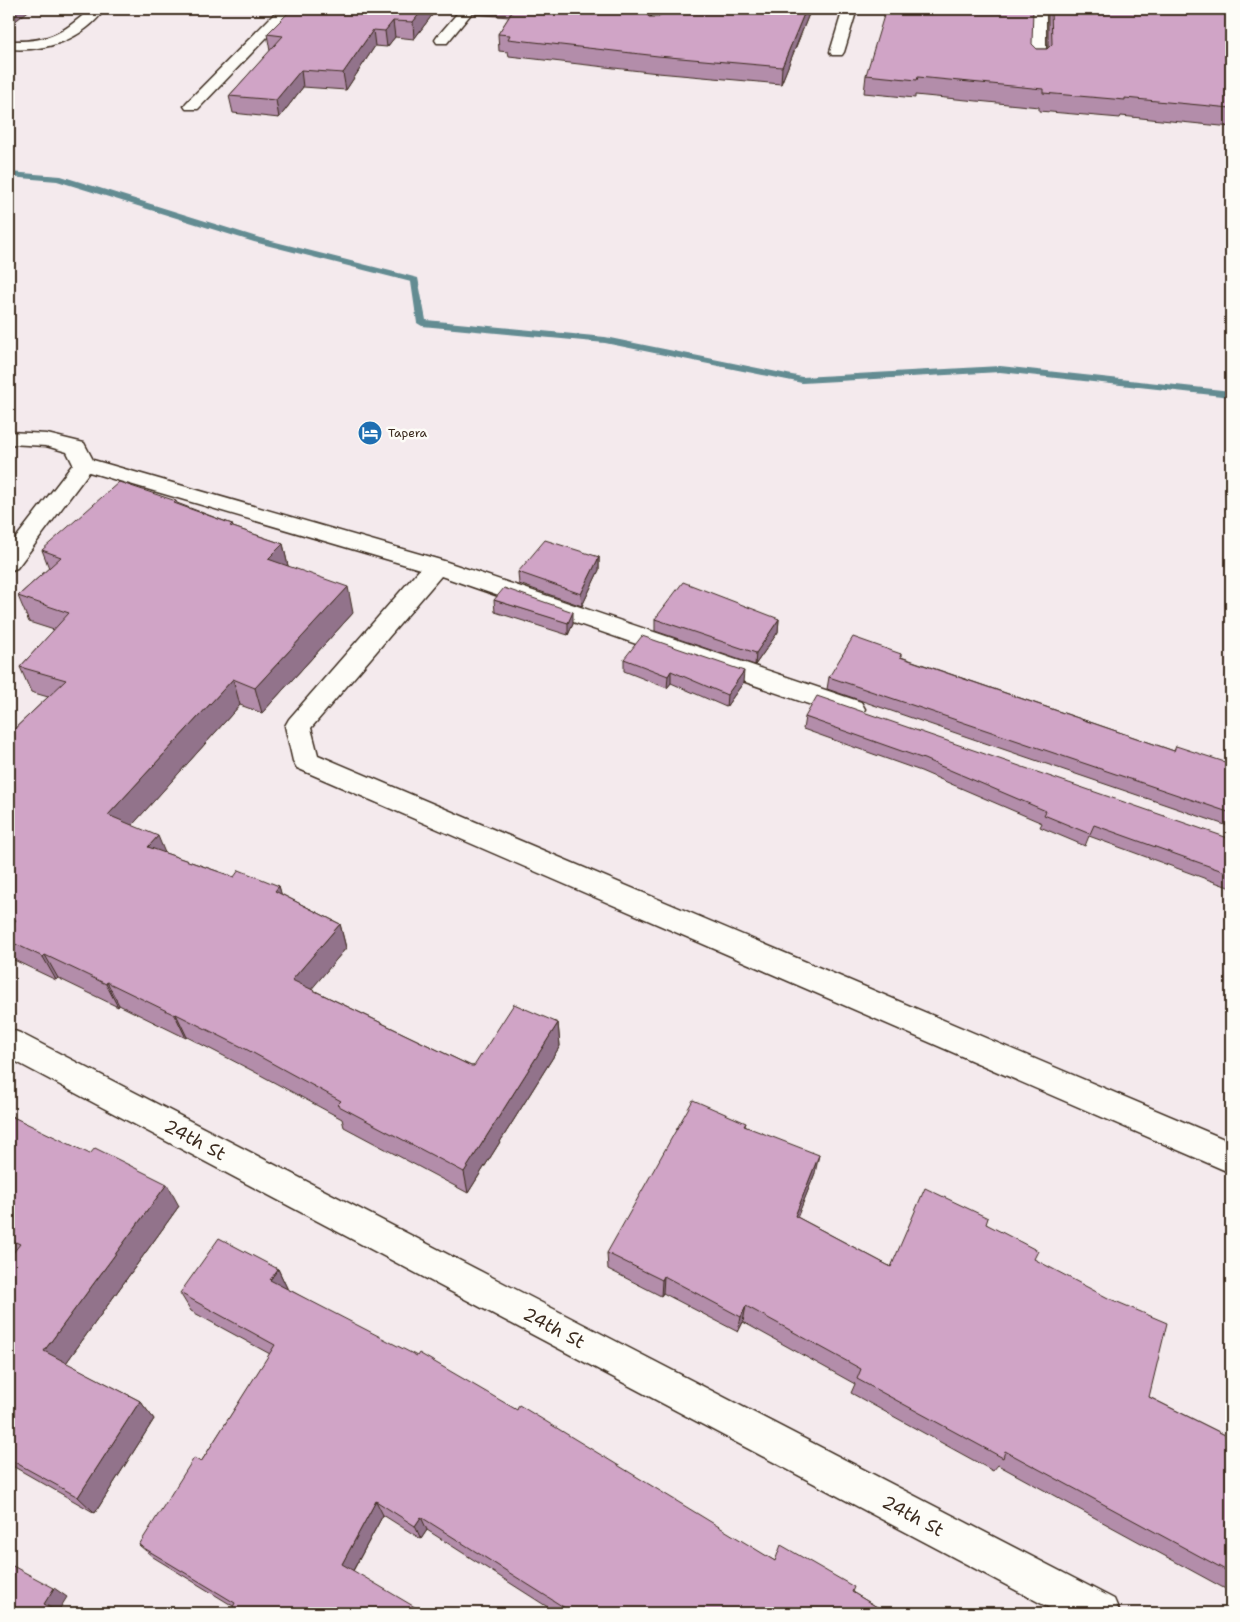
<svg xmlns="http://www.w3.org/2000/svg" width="1240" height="1622" viewBox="0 0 1240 1622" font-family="'Shantell Sans',sans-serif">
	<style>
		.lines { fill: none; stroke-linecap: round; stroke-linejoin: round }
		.stream { fill: #648c92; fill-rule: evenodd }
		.street-casing { stroke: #3b2a1e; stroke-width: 3 }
		.street { fill: #fdfcf7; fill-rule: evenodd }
		.wall { fill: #b38daa; stroke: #3b2a1e }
		.shaded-wall { fill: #92738b; stroke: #3b2a1e }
		.building { fill: #d0a4c6; stroke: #3b2a1e }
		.labels { text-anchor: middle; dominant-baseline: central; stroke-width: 5; stroke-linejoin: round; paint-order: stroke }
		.far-poi-label { font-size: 12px; fill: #3b2a1e; stroke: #fdfcf7; text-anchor: start }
		.near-street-label { font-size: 18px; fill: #3b2a1e; stroke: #fdfcf7 }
	</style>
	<rect width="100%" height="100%" fill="#f4eaed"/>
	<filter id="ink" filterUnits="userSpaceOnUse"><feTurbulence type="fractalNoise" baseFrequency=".02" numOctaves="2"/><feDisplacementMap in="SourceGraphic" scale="10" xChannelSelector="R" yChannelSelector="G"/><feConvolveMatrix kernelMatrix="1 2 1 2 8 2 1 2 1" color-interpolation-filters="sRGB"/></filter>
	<g filter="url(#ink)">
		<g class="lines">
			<path class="stream" d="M9,172L61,176L260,238L418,278L426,320L605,337L802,377L1000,366L1231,391V397L1000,372L802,383L605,343L422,326L417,323L411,282L254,242L57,181L9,177Z"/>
			<defs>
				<g id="street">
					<path d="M90,9H105C83,40 45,52 9,49V41C48,42 61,35 90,9Z"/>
					<path d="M279,9H294L198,109H186L184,106L186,103Z"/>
					<path d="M461,9H475L447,43H437L435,40L437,37Z"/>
					<path d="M655,9H669L659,32H649L647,29Z"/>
					<path d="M843,9H857L844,52L842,55H832L830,52Z"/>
					<path d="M1032,9H1046V62L1043,65H1033L1030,62Z"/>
					<path d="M9,432L47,434L84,443L93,460L444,561L861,702L865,709L861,716L852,718L843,716L441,576L311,728L318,755L1231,1142V1173L297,768L293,761L285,726L289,719L420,569L89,472L17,568L9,571V547L73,464L67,452L46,446L9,444Z"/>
					<path d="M9,1029L20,1033L1114,1599L1120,1613H1059L9,1058Z"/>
				</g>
			</defs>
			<use href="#street" class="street-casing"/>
			<use href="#street" class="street"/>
		</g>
		<g class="wall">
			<path d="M292,9H459L456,12L436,10L414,39L395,37L387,47L375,46L346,90L303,87L279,118L233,113L229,96L270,51L267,34Z"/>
			<path d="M473,9H653L650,17H659L663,9H809V14L781,84L658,73L509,56L508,52L499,51L498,34L509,17L474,14Z"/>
			<path d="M1048,9H1231V127L1121,116L1120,118L1039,111V107L915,95V98L864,93L866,75L1032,44L1037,49H1047L1048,48Z"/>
			<path d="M176,501L177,503L232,524L233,527L283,544L288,566L353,613L262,713L240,705L132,825L165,853L234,877L279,886L281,894L340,924L346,948L311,989L471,1066H474L558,1023L560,1046L468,1193L344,1127L342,1119L253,1071L187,1037L186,1038L119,1005L118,1007L58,978L56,980L14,960L9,952V734L48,697L31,692L20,667L54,630L29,622L18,596L49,568L42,550Z"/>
			<path d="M599,557V570L582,606L519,584L518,572Z"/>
			<path d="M494,600L573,624L568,635L495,612Z"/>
			<path d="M655,619H779L778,632L755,665L655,631Z"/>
			<path d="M901,654V657L1174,751L1231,764V827L827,689L829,677Z"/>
			<path d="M624,659L743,683L726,707L671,683L667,688L624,671Z"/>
			<path d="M805,717L1231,839V888L1089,836L1085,846L1040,827L1042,823L921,771L803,729Z"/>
			<path d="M9,1115L179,1206L66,1363L140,1401L154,1419L95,1513L9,1464V1258L13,1253L9,1251Z"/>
			<path d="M746,1123L745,1126L815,1173L797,1217L891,1267L986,1224L1034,1259L1149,1397L1231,1438V1602L1229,1601L1231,1592L998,1465L993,1471L851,1393L855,1384L743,1322L738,1332L663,1293L661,1296L608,1269L607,1253Z"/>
			<path d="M278,1269L287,1288H286L775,1561L852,1592L887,1613H557L427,1530L421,1539L383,1515L353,1571L233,1606L153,1557L139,1545L201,1462L270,1354L191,1311L180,1293Z"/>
		</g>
		<g class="shaded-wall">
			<path d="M14,9H31L9,26V13Z"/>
			<path d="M423,9H436V10L414,39L413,22Z"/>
			<path d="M647,9H653L645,30L646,14Z"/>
			<path d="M806,9H809V14L781,84L782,67Z"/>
			<path d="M393,21L395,37L387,47L385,31Z"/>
			<path d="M373,30L375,46L346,90L343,73Z"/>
			<path d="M301,70L303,87L279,118L276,100Z"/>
			<path d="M283,544L289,570L268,559Z"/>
			<path d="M599,557V570L582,606L581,594Z"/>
			<path d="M348,587L353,613L262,713L255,688Z"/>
			<path d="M573,612V624L568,635V623Z"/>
			<path d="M779,619L778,632L755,665L756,653Z"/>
			<path d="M671,671V683L667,688L668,676Z"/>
			<path d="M744,671L743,683L726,707L727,695Z"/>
			<path d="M233,679L240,705L119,840L108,815Z"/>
			<path d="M158,836L168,860L148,847Z"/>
			<path d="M279,886L286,910L275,891Z"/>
			<path d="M340,924L346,948L300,1003L292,980Z"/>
			<path d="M45,955L58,978L56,980L43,957Z"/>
			<path d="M107,982L119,1005L118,1007L106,984Z"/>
			<path d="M176,1014L187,1037L186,1038L175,1015Z"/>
			<path d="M558,1023L560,1046L468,1193L464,1172Z"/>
			<path d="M819,1155L815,1173L791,1233L795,1216Z"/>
			<path d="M167,1184L179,1206L61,1370L44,1351Z"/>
			<path d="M278,1269L287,1288L279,1298L270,1280Z"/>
			<path d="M664,1276L663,1293L661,1296L662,1280Z"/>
			<path d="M746,1306L743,1322L738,1332L741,1317Z"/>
			<path d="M140,1401L154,1419L95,1513L78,1497Z"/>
			<path d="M376,1501L383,1515L350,1576L342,1564Z"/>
			<path d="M421,1517L427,1530L421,1539L415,1526Z"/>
			<path d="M54,1588L67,1597L57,1613L44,1604Z"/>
		</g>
		<g class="building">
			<path d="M9,9H14L9,13Z"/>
			<path d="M292,9H423L413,22L393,21L385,31L373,30L343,73L301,70L276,100L229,96L283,36L267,34Z"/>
			<path d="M514,9H647L646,14L649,17H659L663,9H806L782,67L658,56L508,39L510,35L498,34Z"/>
			<path d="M886,9H1033L1032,44L1037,49H1047L1052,44L1051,9H1231V108L1125,98V100L1043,93V89L918,77L917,80L866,75Z"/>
			<path d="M119,482L176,501L174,503L232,524L230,526L283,544L268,559L348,587L255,688L233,679L108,815L158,836L148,847L234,877L239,870L279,886L275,891L340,924L292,980L471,1066H474L514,1004L558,1023L464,1172L337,1105L341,1101L244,1048L176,1014L175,1015L107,982L106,984L45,955L43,957L9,941V928L16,920L9,916V734L66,680L20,667L69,613L18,596L61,557L42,550Z"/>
			<path d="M545,540L599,557L581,594L518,572Z"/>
			<path d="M683,582L779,619L756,653L655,619Z"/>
			<path d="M504,588L573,612L568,623L494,600Z"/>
			<path d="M642,636L744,671L727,695L671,671L668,676L624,659Z"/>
			<path d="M853,637L901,654L900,657L1148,742L1174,751L1176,746L1231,764V813L829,677Z"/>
			<path d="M817,696L1231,839V874L1094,825L1090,834L1044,815L1046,811L924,759L805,717Z"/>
			<path d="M693,1100L746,1123L744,1126L819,1155L795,1216L891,1267L925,1188L988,1218L986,1224L1038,1251L1034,1259L1108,1298L1167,1323L1149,1397L1231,1438V1573L1005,1451L1003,1458L857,1379L861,1369L746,1306L741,1317L664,1276L662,1280L607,1253Z"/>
			<path d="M9,1115L90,1154L95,1148L167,1184L44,1351L140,1401L78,1497L9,1459V1258L20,1244L9,1239Z"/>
			<path d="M219,1238L278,1269L270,1280L417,1356L419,1353L517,1410L519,1405L775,1561L781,1545L854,1587L852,1592L887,1613H573L421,1517L415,1526L376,1501L342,1564L425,1613H230L235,1603L139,1545L194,1458L201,1462L275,1345L180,1293Z"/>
			<path d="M9,1564L54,1588L44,1604L59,1613H9Z"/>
		</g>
	</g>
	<defs>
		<symbol id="hotel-disc" viewBox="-11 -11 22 22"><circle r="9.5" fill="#1f6fb2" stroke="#fdfcf7"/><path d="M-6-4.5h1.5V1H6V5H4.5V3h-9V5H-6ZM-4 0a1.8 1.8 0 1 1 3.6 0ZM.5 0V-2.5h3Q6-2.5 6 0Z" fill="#fff"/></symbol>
	</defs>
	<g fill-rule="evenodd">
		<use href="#hotel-disc" x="356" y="419" width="28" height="28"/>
	</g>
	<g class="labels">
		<g class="far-poi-label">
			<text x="388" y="433">Tapera</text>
		</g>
		<g class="near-street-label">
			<text transform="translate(195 1140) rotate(28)">24th St</text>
			<text transform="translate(554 1328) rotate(28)">24th St</text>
			<text transform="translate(913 1516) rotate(28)">24th St</text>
		</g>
	</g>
	<rect width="1240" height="1622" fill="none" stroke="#fdfcf7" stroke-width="30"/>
	<rect x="15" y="15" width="1210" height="1592" fill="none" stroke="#3b2a1e" stroke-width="2" filter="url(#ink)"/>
</svg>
